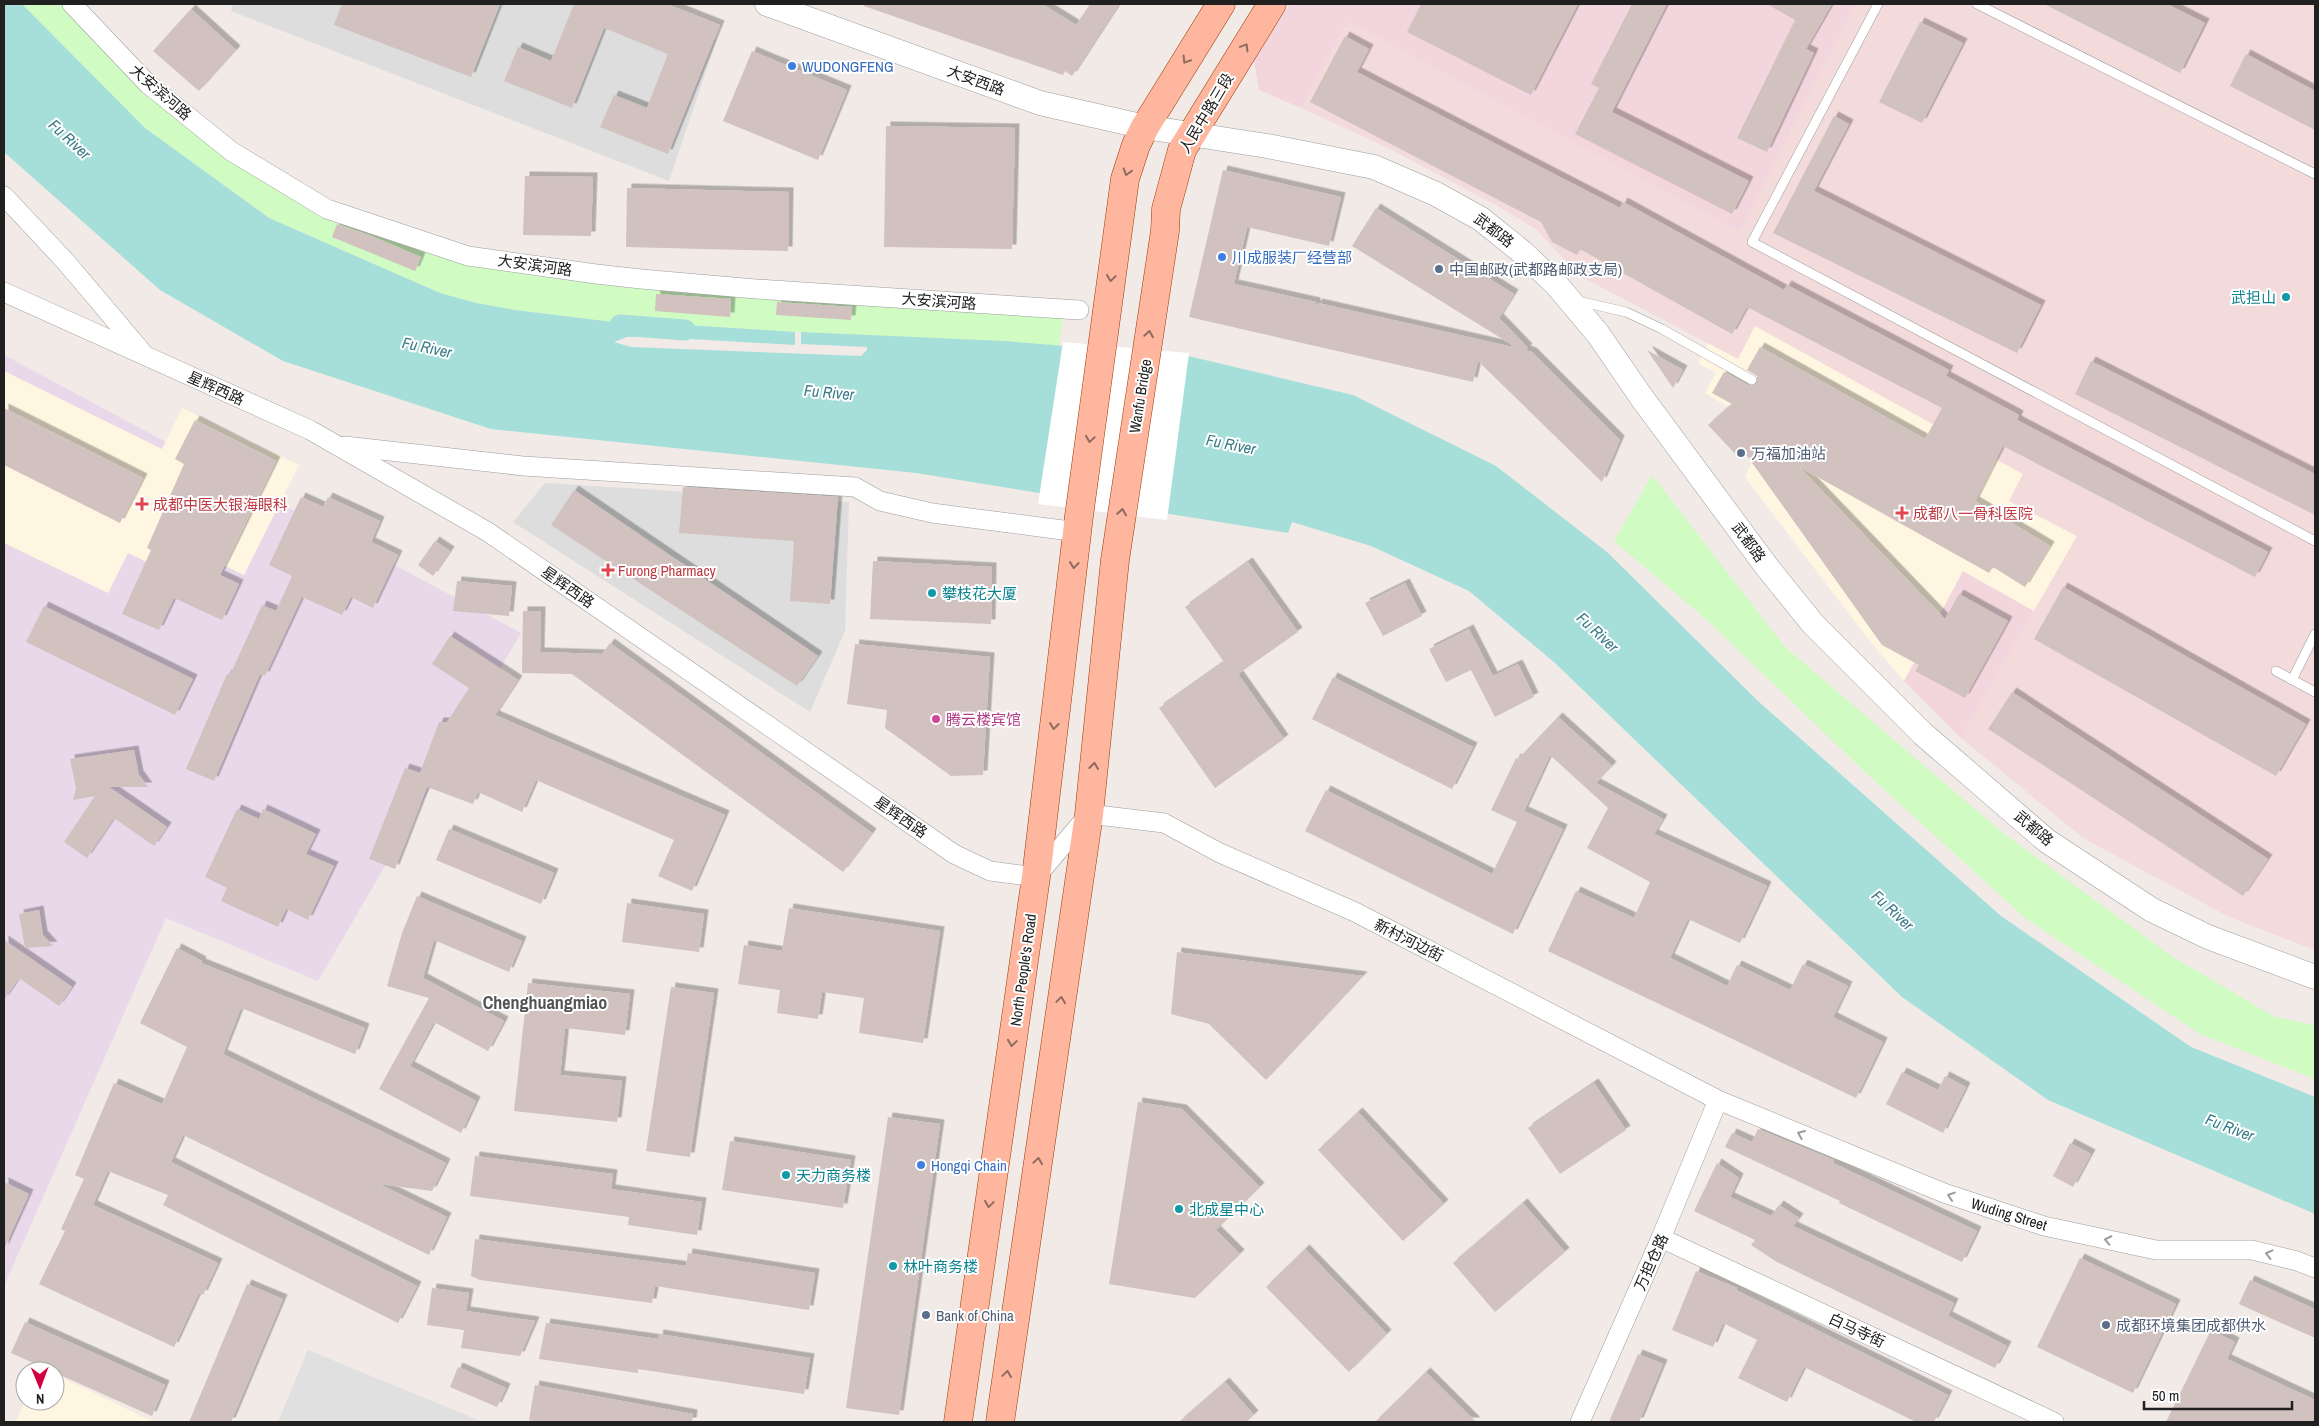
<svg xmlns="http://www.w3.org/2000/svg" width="2319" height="1426" viewBox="0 0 2319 1426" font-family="'Archivo Narrow','Noto Sans SC',sans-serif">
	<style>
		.residential { fill: #dedddd }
		.commercial { fill: #f2d5dd }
		.industrial { fill: #e8d8ea }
		.education { fill: #fff6e1 }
		.military { fill: #f3dadb }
		.park { fill: #d0fbc3 }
		.parking { fill: #e0e0e0 }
		.water { fill: #a6dfda }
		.pier { fill: #fff }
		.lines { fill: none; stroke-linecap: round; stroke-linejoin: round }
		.canal { stroke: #a6dfda; stroke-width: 21 }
		.building { fill: #d1c1bf; filter: url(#shadow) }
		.service-casing { stroke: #9d9d9d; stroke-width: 10 }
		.minor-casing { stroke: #9d9d9d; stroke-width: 20 }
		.tertiary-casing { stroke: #9d9d9d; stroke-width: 25 }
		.primary-casing { stroke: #9c3700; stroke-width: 29 }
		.service { stroke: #fff; stroke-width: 9 }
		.minor { stroke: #fff; stroke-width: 19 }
		.tertiary { stroke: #fff; stroke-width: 24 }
		.primary { stroke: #feb69e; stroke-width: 28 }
		.oneway { stroke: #8f6b5f }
		.oneway2 { stroke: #9b9b9b }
		.shop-dot { fill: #3f7fe0; stroke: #fff; stroke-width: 2 }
		.service-dot { fill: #5c6f8a; stroke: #fff; stroke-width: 2 }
		.culture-dot { fill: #0f9aa8; stroke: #fff; stroke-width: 2 }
		.health-dot { fill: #e0444e; stroke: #fff; stroke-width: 2 }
		.hotel-dot { fill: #d1479c; stroke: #fff; stroke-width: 2 }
		.labels { text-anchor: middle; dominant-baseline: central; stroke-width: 4; stroke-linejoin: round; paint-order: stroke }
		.shop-label { font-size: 15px; fill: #366cbe; stroke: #fff; text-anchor: start }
		.street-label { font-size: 15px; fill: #202020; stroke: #fff }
		.service-label { font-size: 15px; fill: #4e5e75; stroke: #fff; text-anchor: start }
		.culture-label { font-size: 15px; fill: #0d838f; stroke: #fff; text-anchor: start }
		.health-label { font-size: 15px; fill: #be3a42; stroke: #fff; text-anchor: start }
		.hotel-label { font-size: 15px; fill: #b23c85; stroke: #fff; text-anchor: start }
		.water-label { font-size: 16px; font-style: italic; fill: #3b7c8a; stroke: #fff }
		.quarter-label { font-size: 18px; font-weight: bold; fill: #535353; stroke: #fff }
	</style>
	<defs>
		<filter id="shadow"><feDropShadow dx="4.5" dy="-4.5" stdDeviation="0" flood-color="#0004"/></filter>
	</defs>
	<rect width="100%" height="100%" fill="#f1eae6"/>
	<g class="residential">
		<path d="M233,4H623L717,39L669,181L231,11Z"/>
		<path d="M545,483L849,502L845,631L810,712L513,522Z"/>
	</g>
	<g class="commercial">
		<path d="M1290,4H1856L1740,232L1348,22L1301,108L1259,90L1254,61Z"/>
		<path d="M1963,571L2034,611L1961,738L1904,681Z"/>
	</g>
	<path class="industrial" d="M4,355L521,633L318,981L166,918L4,1286Z"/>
	<g class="education">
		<path d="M1754,325L2023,474L2009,501L2077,536L2034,611L1963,571L1904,681L1871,643L1745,477L1767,430L1705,393L1716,373L1698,363L1708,343L1738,359Z"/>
		<path d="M4,371L162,449L182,408L299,465L244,575L190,549L176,576L128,553L108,593L4,543Z"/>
		<path d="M55,1375L101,1396L153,1422H16L25,1401H55Z"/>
	</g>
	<path class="military" d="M1856,4H2315V950L2229,917L2083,838L1961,738L2077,536L2009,501L2023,474L1755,326L1738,359L1580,276L1536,229L1496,205L1388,148L1301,108L1348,22L1740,232Z"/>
	<g class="park">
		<path d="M22,4H63L148,94L232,158L443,255L1063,316L1059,346L613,322L515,310L476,303L440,293L269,218L145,128Z"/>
		<path d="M1652,475L1785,647L2003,833L2173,957L2275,1017L2315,1025V1079L2200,1034L2025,918L1866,773L1707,620L1614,541Z"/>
	</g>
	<path class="parking" d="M308,1350L483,1422H278Z"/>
	<g class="water">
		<path d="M4,4H22L145,128L269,218L440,293L476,303L515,310L613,322L649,323L647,336L627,337L614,342L631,347L861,356L867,350V347L801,344V332L1004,341L1188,356L1353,395L1496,466L1607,552L1759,702L2001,916L2191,1047L2315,1097V1214L2048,1100L1902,997L1555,663L1469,591L1371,546L1292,522L1288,533L916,473L491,429L283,361L160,290L4,152Z"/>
		<path d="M656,323L795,332V345L655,337Z"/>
	</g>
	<path class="pier" d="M1063,342L1189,353L1167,520L1038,504Z"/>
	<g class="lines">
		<path class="canal" d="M620,325L685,330"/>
	</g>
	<g class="building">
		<path d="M342,4H500L471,77L334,25Z"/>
		<path d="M574,4H667L720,25L668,154L600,127L614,95L647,108L668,54L604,28L572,108L504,81L518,47L551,61Z"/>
		<path d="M864,4H1042L1076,25L1090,4H1119L1072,76L1065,71L1063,75L864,6Z"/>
		<path d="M1421,4H1578L1531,95L1407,32Z"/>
		<path d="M1632,4H1667L1612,112L1749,181L1732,214L1575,134L1599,88L1591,84Z"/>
		<path d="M1767,4H1832L1806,49L1814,53L1767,152L1737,138L1795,20Z"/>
		<path d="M2044,4H2167L2205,23L2180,73Z"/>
		<path d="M191,9L236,50L199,91L153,51Z"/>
		<path d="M1920,22L1963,43L1922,123L1879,102Z"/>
		<path d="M1345,36L1369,49L1357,72L1620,208L1623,202L1784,290L1787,285L1949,370L1946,376L2019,415L2017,420L2268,552L2255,577L2003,446L1975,501L2050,546L2025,587L1993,567L1989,573L1798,466L1945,619L1959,594L2008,621L1965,698L1915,671L1919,665L1882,645L1743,450L1739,458L1708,425L1732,404L1712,393L1724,372L1749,386L1757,383V376L1747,370L1760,347L1925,439L1942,408L1747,307L1732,334L1580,249L1577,255L1552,242L1541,222L1310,102Z"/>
		<path d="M752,51L847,90L818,160L723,121Z"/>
		<path d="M2246,54L2315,91V130L2230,86Z"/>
		<path d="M1834,116L1849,124L1814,191L2041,305L2017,353L1773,233Z"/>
		<path d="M886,126L1015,128L1012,249L884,247Z"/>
		<path d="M1223,170L1341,197L1329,246L1247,227L1234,284L1316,302V306L1318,303L1517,348L1352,246L1376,208L1514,294L1499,318L1528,348L1526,350L1532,352L1620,440L1602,482L1478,361L1473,382L1189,317Z"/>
		<path d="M525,176L593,177L591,236L523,235Z"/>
		<path d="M627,188L789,192L788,251L626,247Z"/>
		<path d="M337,224L369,235L421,257L415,271L332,237Z"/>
		<path d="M656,294L731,299L730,317L655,311Z"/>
		<path d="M777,302L852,307L851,320L776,315Z"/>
		<path d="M1647,350L1683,370L1673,388Z"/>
		<path d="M2091,361L2315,474V515L2075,394Z"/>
		<path d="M4,408L143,478L120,523L4,465Z"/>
		<path d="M195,420L276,461L220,575L239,584L222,620L174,598L159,630L122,614L151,550L147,548L184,464L175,459Z"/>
		<path d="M683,487L838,497L830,604L790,601L794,541L679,533Z"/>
		<path d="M574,490L818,656L797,686L551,525Z"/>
		<path d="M301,497L323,507L328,497L380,521L371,542L398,555L373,608L351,597L342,615L302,597L265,676L260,674L214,781L186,769L227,674L230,675L262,605L276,611L292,576L269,565Z"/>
		<path d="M435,541L450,551L433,576L418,565Z"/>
		<path d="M873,561L992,567L991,624L870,619Z"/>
		<path d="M1248,562L1298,632L1238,674L1284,739L1215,788L1159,708L1224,662L1185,607Z"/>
		<path d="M457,581L512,586L509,616L453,611Z"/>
		<path d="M1405,583L1422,616L1383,636L1365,603Z"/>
		<path d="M2063,587L2306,724L2276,776L2034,639Z"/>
		<path d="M44,606L193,679L175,715L26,642Z"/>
		<path d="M523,611H541L540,652L602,654L610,643L872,833L843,872L572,674L522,673Z"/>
		<path d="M1469,629L1493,676L1518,664L1534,697L1495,717L1471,670L1446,682L1429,649Z"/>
		<path d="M450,636L518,680L495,715L725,815L692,891L658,876L674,840L536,780L522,812L478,792L473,804L427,787L395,869L369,859L405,768L420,773L439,722H447L469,688L432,664Z"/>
		<path d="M855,644L990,657L983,775L951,776L885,728L887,710L847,704Z"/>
		<path d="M1333,677L1473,747L1452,789L1312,719Z"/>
		<path d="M2012,692L2268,859L2243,896L1988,729Z"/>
		<path d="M1558,717L1612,766L1596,783L1663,819L1654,834L1767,886L1740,943L1688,919L1670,958L1727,986L1737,965L1790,990L1803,964L1848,986L1833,1017L1883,1042L1856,1098L1548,951L1576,891L1634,918L1650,882L1587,848L1608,808L1550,755L1524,811L1563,829L1513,934L1305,831L1326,790L1492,874L1517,822L1491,810L1516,758L1518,759Z"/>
		<path d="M134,750L139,775L148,787H109L167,827L154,846L114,818L87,858L64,842L95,796L73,800L76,788L70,759Z"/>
		<path d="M237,809L259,819L263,809L316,834L306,854L334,866L308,920L286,909L278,927L221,901L227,888L205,877Z"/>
		<path d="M449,829L554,873L541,904L436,860Z"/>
		<path d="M417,896L522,941L509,972L434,940L423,978L504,1021L488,1051L434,1022L410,1066L476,1101L461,1133L379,1089L429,998L387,986L402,933Z"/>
		<path d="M627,903L704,914L699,952L622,942Z"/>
		<path d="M789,908L940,931L923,1043L859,1033L864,998L822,992L818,1019L777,1013L780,990L738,984L744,945L782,951Z"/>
		<path d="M39,910L43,935L53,946L25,948L19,914Z"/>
		<path d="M4,940L72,987L59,1006L19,978L4,1000Z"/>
		<path d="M177,948L202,961L201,963L365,1028L355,1054L241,1008L223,1054L446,1163L432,1191L379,1184L447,1217L429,1255L183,1135L171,1162L417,1286L398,1323L163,1205L168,1195L108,1171L93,1205L218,1263L203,1295L199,1293L174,1347L39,1284L65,1231L61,1229L84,1179L75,1175L114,1083L162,1104L187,1047L140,1023Z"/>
		<path d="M1177,952L1363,976L1266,1080L1209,1024L1171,1014Z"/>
		<path d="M528,983L630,994L625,1035L565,1028L560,1075L622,1081L617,1122L514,1111Z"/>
		<path d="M671,987L714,993L690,1157L646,1151Z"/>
		<path d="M1902,1072L1938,1090L1945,1076L1966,1087L1943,1133L1886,1104Z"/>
		<path d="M1594,1083L1626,1130L1560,1174L1528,1128Z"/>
		<path d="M1138,1102L1182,1109L1260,1187L1216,1230L1240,1254L1195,1298L1109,1284Z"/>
		<path d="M1358,1112L1444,1204L1403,1241L1318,1150Z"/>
		<path d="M888,1117L940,1124L899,1415L846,1408Z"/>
		<path d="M1758,1129L1834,1160L1833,1163L1977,1231L1962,1262L1839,1203L1840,1201L1725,1147L1732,1133L1752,1142Z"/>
		<path d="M730,1141L851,1160L843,1208L722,1190Z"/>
		<path d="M2070,1143L2091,1154L2073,1187L2053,1176Z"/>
		<path d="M475,1156L613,1174L611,1189L702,1202L697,1235L628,1225L629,1217L470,1196Z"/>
		<path d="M1717,1163L1739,1178L1730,1197L1771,1216L1779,1205L1799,1218L1793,1226L1954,1303L1948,1316L2007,1346L1995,1368L1777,1262L1751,1245L1755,1240L1694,1211Z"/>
		<path d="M4,1182L29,1194L4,1249Z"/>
		<path d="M1523,1203L1565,1252L1495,1312L1453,1263Z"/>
		<path d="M475,1239L686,1266L688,1253L815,1273L809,1310L655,1286L652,1303L480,1280L471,1276Z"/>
		<path d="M1305,1249L1387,1334L1349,1372L1266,1287Z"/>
		<path d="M2080,1258L2176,1304L2133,1393L2037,1347Z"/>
		<path d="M1696,1271L1737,1288L1736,1290L1948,1395L1934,1422H1916L1804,1367L1787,1402L1738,1378L1757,1340L1723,1323L1713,1347L1672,1330Z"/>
		<path d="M2250,1280L2315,1309V1338L2239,1304Z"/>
		<path d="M247,1284L283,1299L231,1422H189Z"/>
		<path d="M432,1288L469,1293L466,1311L535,1321L520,1356L461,1348L464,1330L427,1325Z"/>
		<path d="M25,1322L165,1385L152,1416L11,1353Z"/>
		<path d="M546,1323L658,1339L659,1334L810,1358L804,1394L638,1369V1373L539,1359Z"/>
		<path d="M2211,1330L2235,1342L2227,1359L2315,1400V1422H2166Z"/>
		<path d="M1638,1354L1663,1364L1639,1422H1609Z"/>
		<path d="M458,1367L506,1388L497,1407L450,1387Z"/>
		<path d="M1426,1372L1476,1422H1375Z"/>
		<path d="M1225,1382L1254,1415L1246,1422H1179Z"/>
		<path d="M535,1385L693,1414L692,1422H539L529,1420Z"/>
	</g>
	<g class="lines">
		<defs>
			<g id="service">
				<path d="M1878,4L1752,242L2315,541"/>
				<path d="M1977,4L2315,174"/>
				<path d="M1578,301L1626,312L1662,329L1752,380"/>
				<path d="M2276,671L2315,692"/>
				<path d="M2292,680L2315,634"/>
			</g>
			<g id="minor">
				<path d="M72,4L148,84L231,151L327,209L468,256L596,274L641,279L756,289L1079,310"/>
				<path d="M4,196L65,261L142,352"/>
				<path d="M4,292L310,430L488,532L954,854L990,871L1036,877L1089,814L1164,823L1220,853L1355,912L1718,1100L1944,1193L2044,1226L2156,1250H2252L2297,1261L2315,1268"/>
				<path d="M345,446L523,466L855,487L880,501L932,513L1078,532"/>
				<path d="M1661,1238L2054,1422"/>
				<path d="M1580,1422L1661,1238L1718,1100"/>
			</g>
			<path id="tertiary" d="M767,4L1040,103L1145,127L1267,146L1374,167L1436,194L1481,219L1522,252L1556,284L1598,334L1642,398L1767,567L1813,624L1923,734L2047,841L2152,910L2208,937L2315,977"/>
			<g id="primary">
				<path d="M958,1422L1036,877L1079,516L1125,179L1136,145L1145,127L1221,4"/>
				<path d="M1000,1422L1089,814L1115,560L1165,231L1166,209L1182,150L1272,4"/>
			</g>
		</defs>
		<use href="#service" class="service-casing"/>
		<use href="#minor" class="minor-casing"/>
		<use href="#tertiary" class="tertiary-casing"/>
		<use href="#primary" class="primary-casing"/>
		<use href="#service" class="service"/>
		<use href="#minor" class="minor"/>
		<use href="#tertiary" class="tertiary"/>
		<use href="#primary" class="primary"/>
	</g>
	<defs><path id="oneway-chevron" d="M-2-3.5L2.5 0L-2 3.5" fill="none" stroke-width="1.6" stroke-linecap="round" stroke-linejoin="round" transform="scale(1.25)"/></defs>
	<g class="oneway">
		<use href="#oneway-chevron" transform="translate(1245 47) rotate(-59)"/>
		<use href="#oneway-chevron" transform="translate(1186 60) rotate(122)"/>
		<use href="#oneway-chevron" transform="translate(1127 172) rotate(107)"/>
		<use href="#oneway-chevron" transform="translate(1111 278) rotate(98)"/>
		<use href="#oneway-chevron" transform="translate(1149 334) rotate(-81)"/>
		<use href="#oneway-chevron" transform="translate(1090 439) rotate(98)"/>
		<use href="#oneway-chevron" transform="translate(1122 512) rotate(-81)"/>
		<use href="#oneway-chevron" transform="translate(1074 565) rotate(97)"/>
		<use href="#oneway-chevron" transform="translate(1054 726) rotate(97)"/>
		<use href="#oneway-chevron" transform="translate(1094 766) rotate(-84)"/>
		<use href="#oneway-chevron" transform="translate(1061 1000) rotate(-82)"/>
		<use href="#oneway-chevron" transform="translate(1012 1043) rotate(98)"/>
		<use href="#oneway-chevron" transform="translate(1038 1161) rotate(-82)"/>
		<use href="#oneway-chevron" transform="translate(989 1204) rotate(98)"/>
		<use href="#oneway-chevron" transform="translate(1007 1374) rotate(-82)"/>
	</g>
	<g class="oneway2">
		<use href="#oneway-chevron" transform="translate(1801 1134) rotate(-157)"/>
		<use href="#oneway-chevron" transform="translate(1951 1196) rotate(-162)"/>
		<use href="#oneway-chevron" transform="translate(2108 1240) rotate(-168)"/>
		<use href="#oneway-chevron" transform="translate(2269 1254) rotate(-166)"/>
	</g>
	<g class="shop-dot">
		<circle cx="792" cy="66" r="5"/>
		<circle cx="1222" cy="257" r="5"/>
		<circle cx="921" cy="1165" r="5"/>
	</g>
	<g class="service-dot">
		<circle cx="1439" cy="269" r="5"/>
		<circle cx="1741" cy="453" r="5"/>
		<circle cx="926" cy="1315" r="5"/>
		<circle cx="2106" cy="1325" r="5"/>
	</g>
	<g class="culture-dot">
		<circle cx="2286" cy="297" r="5"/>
		<circle cx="932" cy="593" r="5"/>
		<circle cx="786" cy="1175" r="5"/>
		<circle cx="1179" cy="1209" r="5"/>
		<circle cx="893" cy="1266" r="5"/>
	</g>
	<g class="health-dot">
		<path d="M139.5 496.5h5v5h5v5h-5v5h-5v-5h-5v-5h5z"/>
		<path d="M1899.5 505.5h5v5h5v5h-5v5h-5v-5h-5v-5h5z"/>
		<path d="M605.5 562.5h5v5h5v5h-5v5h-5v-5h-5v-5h5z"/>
	</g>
	<circle class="hotel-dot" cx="936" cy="719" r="5"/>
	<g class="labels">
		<g class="shop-label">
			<text x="802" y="66">WUDONGFENG</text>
			<text x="1232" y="257">川成服装厂经营部</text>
			<text x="931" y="1165">Hongqi Chain</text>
		</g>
		<g class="street-label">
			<text transform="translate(976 80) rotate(20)">大安西路</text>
			<text transform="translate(161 92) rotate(41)">大安滨河路</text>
			<text transform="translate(1206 113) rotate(-59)">人民中路三段</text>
			<text transform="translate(1494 230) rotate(37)">武都路</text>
			<text transform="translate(535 265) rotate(8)">大安滨河路</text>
			<text transform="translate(939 301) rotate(4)">大安滨河路</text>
			<text transform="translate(216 388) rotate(24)">星辉西路</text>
			<text transform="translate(1140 396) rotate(-81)">Wanfu Bridge</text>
			<text transform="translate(1749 542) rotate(54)">武都路</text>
			<text transform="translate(568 587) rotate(35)">星辉西路</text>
			<text transform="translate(901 817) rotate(35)">星辉西路</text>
			<text transform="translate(2034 828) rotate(40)">武都路</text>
			<text transform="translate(1409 940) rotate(27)">新村河边街</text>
			<text transform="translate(1023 970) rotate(-82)">North People's Road</text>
			<text transform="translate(2009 1214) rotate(17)">Wuding Street</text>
			<text transform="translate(1651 1262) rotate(-66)">万担仓路</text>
			<text transform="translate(1857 1330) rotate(25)">白马寺街</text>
		</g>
		<g class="service-label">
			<text x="1449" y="269">中国邮政(武都路邮政支局)</text>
			<text x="1751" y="453">万福加油站</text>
			<text x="936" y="1315">Bank of China</text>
			<text x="2116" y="1325">成都环境集团成都供水</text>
		</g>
		<g class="culture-label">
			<text x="2276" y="297" text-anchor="end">武担山</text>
			<text x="942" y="593">攀枝花大厦</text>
			<text x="796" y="1175">天力商务楼</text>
			<text x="1189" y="1209">北成星中心</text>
			<text x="903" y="1266">林叶商务楼</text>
		</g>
		<g class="health-label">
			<text x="153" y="504">成都中医大银海眼科</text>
			<text x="1913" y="513">成都八一骨科医院</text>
			<text x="618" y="570">Furong Pharmacy</text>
		</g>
		<g class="hotel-label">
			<text x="946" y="719">腾云楼宾馆</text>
		</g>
		<g class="water-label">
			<text transform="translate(70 139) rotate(43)">Fu River</text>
			<text transform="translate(427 347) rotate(12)">Fu River</text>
			<text transform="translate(829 392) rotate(5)">Fu River</text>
			<text transform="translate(1231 444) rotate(11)">Fu River</text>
			<text transform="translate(1598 632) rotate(43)">Fu River</text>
			<text transform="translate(1893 910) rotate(43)">Fu River</text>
			<text transform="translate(2230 1127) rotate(21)">Fu River</text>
		</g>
		<g class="quarter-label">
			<text x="545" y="1002">Chenghuangmiao</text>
		</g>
	</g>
	<rect width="2319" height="1426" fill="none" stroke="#202020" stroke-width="10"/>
	<g transform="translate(40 1386) rotate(179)"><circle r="24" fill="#ffffff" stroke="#a6a6a6"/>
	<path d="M0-4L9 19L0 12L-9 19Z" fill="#d00042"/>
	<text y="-8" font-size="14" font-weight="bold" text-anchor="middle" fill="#202020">N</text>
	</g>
	<path d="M2144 1401v8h148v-8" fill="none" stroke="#202020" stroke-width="2.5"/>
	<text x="2152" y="1401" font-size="15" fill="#202020" stroke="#ffffff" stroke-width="4" paint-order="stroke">50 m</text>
</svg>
